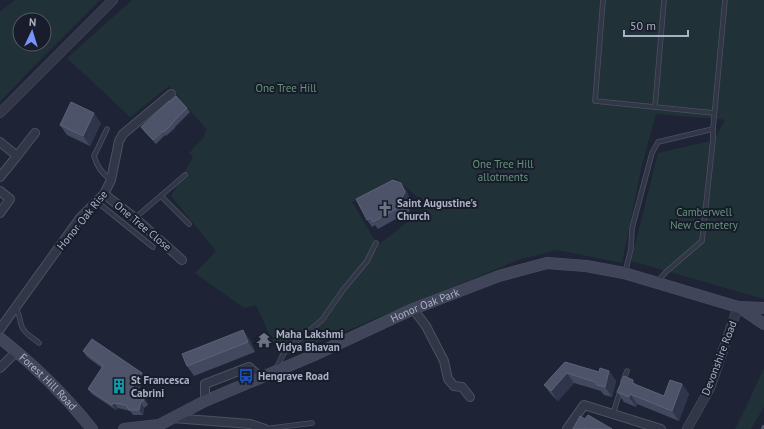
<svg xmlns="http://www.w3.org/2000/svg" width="764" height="429" viewBox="0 0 764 429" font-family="'PT Sans',sans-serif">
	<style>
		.green { fill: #203137; fill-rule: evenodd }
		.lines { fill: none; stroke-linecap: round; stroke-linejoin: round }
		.service-casing { stroke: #4c5162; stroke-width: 5.5 }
		.minor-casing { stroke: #4c5162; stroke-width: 10 }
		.tertiary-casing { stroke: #4c5162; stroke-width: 10 }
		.secondary-casing { stroke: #4c5162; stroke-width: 12 }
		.service { stroke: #323747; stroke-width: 4 }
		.minor { stroke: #323747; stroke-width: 8 }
		.tertiary { stroke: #323747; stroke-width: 9 }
		.secondary { stroke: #40455a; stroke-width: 11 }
		.rail { stroke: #535a6e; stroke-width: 2.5; stroke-dasharray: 4 4; stroke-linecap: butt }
		.wall { fill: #42495f }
		.shaded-wall { fill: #2f354a }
		.building { fill: #4d546a; stroke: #5c6378 }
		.labels { text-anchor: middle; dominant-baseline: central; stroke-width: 4; stroke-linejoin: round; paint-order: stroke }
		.park-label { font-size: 11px; fill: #639577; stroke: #181c2b }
		.poi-label { font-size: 11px; font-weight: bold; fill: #abb1c4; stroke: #181c2b; text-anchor: start }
		.street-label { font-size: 11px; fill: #abb1c4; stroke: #181c2b }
	</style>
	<rect width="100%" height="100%" fill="#1e2436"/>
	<g class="green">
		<path d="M15,0H100L29,71L0,102V11ZM20,20H44V44H20Z"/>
		<path d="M132,0H764V299L631,261L658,153L714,140L725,120L718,119L656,114L641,169L622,263L557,250L521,259L280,358L256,305L244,308L195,273L216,251L171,196L193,157L189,153L203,138L207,130L169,86L130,117L67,58ZM395,178L428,206L378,245L352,202Z"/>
		<path d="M764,368V407L751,429H735L747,405Z"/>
	</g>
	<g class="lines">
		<defs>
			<g id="service">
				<path d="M603,0L595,101L714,113"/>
				<path d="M655,107L664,0"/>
				<path d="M107,129L94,156C97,167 102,173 111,180"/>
				<path d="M161,196L189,224"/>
				<path d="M96,201L153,247"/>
				<path d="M135,218L185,175"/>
				<path d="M625,273L631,249L632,228L652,153L658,142L713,129"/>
				<path d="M657,282L667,271L702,241L713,140V129L725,0"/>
				<path d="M15,309C21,314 19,320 22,327C25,334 33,338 39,343"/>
				<path d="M276,369L285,351L322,320L343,290L367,261L376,243"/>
				<path d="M623,381L627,371"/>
				<path d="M613,414L620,391"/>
				<path d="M264,429L312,423"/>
			</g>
			<g id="minor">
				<path d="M0,142L17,156L35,133"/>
				<path d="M0,177L17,156"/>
				<path d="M0,191L10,199L0,213"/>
				<path d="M104,194L135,218L182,260"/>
				<path d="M413,309L426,326L444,361L448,379L454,386L462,387L470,397"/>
				<path d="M0,329L80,218L104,194L111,180L119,141L123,134L171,94"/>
				<path d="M0,368L17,351"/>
				<path d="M205,401V384L249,367L261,378"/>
				<path d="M173,418L250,424L265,429"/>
				<path d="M567,429L584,405L661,429"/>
			</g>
			<g id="tertiary">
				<path d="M0,113L113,0"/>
				<path d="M687,429L710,388L738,307"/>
			</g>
			<g id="secondary">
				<path d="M739,307L764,324"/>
				<path id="s1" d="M0,338C34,365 65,395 92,429"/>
				<path id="s2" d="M124,429L159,425L205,401L312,356L413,309L499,276L547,263L586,266L624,273L738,307L764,308"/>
			</g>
		</defs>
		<use href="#service" class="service-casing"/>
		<use href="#minor" class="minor-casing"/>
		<use href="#tertiary" class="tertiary-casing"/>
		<use href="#secondary" class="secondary-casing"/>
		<use href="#service" class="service"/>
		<use href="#minor" class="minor"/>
		<use href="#tertiary" class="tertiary"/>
		<use href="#secondary" class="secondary"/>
		<path class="rail" d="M762,429L764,425"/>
	</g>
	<g class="wall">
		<path d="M187,108L190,112L175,127V128L166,136L165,135L156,144L144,131L141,127Z"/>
		<path d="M101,123L90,146L67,135L60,125Z"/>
		<path d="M406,190L410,199L407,205L410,211L378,229L375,225L372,227L367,220Z"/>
		<path d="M250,340L255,352L194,376L187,366Z"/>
		<path d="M83,351L142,373L146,378L136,394L142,395L146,401L148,405L144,408L143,415H133L130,411L118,408L116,410L92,394L88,389L102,368L87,357Z"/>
		<path d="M565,362L599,372L609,371L616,381L612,397L604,395L601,391L574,383L558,401L551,394L544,385Z"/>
		<path d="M633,380L636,385L664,396L682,384L689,394L679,421L637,404L636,407L624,402L617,392Z"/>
	</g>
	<g class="shaded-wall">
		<path d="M94,113L101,123L90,146L83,136Z"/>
		<path d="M401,183L406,190L410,199L407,205L410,211L402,198Z"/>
		<path d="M243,330L250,340L255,352L248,342Z"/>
		<path d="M609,371L616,381L612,397L605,387Z"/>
		<path d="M142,373L146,378L132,399L128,394Z"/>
		<path d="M567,373L574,383L558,401L551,391Z"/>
		<path d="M633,380L640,390L632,383Z"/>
		<path d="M682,384L689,394L679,421L672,411Z"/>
		<path d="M630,394L637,404L636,407L629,397Z"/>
		<path d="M142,395L146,401L148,405L144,400Z"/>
		<path d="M141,402L144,408L143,415L139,410Z"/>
		<path d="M114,403L118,408L116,410L112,405Z"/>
	</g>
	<g class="building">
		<path d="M176,96L187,108L172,123V124L164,132L163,131L153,140L141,127L169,101L170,102Z"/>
		<path d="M71,102L94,113L83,136L60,125Z"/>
		<path d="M393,180L401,183L405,192L402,198L405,204L373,222L370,218L367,220L356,199Z"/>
		<path d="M243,330L248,342L187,366L182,354Z"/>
		<path d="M92,339L142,373L128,394H140L142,395L144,400L141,402L139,410H129L126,405L114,403L112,405L88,389L103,366L83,351Z"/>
		<path d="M565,362L599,372L600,368L609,371L605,387L597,385L595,382L567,373L551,391L544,385Z"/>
		<path d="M624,376L633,380L632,383L664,396L670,380L682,384L672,411L630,394L629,397L617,392Z"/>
		<path d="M588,415L612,429H588L586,428L585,429H573L580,416L585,419Z"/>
	</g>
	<defs>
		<symbol id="church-bare" viewBox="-9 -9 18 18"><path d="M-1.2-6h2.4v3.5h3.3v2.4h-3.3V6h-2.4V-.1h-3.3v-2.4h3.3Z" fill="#6b7280" stroke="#181c2b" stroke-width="2.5" paint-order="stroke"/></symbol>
		<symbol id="temple-bare" viewBox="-9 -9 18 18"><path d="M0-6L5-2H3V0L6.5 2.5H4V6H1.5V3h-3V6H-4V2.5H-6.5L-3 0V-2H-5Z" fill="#6b7280" stroke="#181c2b" stroke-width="2.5" paint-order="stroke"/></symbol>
		<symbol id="bus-bare" viewBox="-9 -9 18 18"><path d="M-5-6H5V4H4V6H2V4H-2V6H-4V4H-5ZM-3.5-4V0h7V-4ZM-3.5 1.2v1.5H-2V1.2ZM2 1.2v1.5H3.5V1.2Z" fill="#1a4fb4" stroke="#181c2b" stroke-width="2.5" paint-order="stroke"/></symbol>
		<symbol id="building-bare" viewBox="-9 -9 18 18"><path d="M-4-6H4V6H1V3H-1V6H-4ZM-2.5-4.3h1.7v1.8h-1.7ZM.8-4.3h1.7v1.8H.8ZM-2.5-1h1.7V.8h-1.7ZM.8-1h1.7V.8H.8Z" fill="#0f9aa8" stroke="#181c2b" stroke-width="2.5" paint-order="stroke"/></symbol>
	</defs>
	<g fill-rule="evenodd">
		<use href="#church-bare" x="374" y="198" width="22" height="22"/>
		<use href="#temple-bare" x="253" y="329" width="22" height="22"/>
		<use href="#bus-bare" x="235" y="365" width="22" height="22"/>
		<use href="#building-bare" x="108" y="375" width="22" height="22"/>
	</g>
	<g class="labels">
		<g class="park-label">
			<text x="286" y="88">One Tree Hill</text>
			<text x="503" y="164">One Tree Hill<tspan x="503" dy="13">allotments</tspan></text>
			<text x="704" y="212">Camberwell<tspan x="704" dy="13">New Cemetery</tspan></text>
		</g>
		<g class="poi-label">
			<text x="397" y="203">Saint Augustine's<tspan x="397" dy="13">Church</tspan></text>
			<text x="276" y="334">Maha Lakshmi<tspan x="276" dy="13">Vidya Bhavan</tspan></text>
			<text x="258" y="376">Hengrave Road</text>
			<text x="131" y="380">St Francesca<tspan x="131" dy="13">Cabrini</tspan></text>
		</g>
		<g class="street-label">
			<text transform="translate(82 220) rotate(-51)">Honor Oak Rise</text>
			<text transform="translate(143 226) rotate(40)">One Tree Close</text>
			<text stroke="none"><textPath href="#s2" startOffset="327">Honor Oak Park</textPath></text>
			<text transform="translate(719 358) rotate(-69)">Devonshire Road</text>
			<text stroke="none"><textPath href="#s1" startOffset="65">Forest Hill Road</textPath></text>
		</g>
	</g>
	<g transform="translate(32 32) rotate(4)"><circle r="19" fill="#181c2b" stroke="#535868"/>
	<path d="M0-3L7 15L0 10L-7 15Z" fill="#7995fb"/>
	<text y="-6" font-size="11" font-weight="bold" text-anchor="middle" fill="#abb1c4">N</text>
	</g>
	<path d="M624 30v6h64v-6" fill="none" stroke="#abb1c4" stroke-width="2"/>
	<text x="630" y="30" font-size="12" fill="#abb1c4" stroke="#181c2b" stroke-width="3" paint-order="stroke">50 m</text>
</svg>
